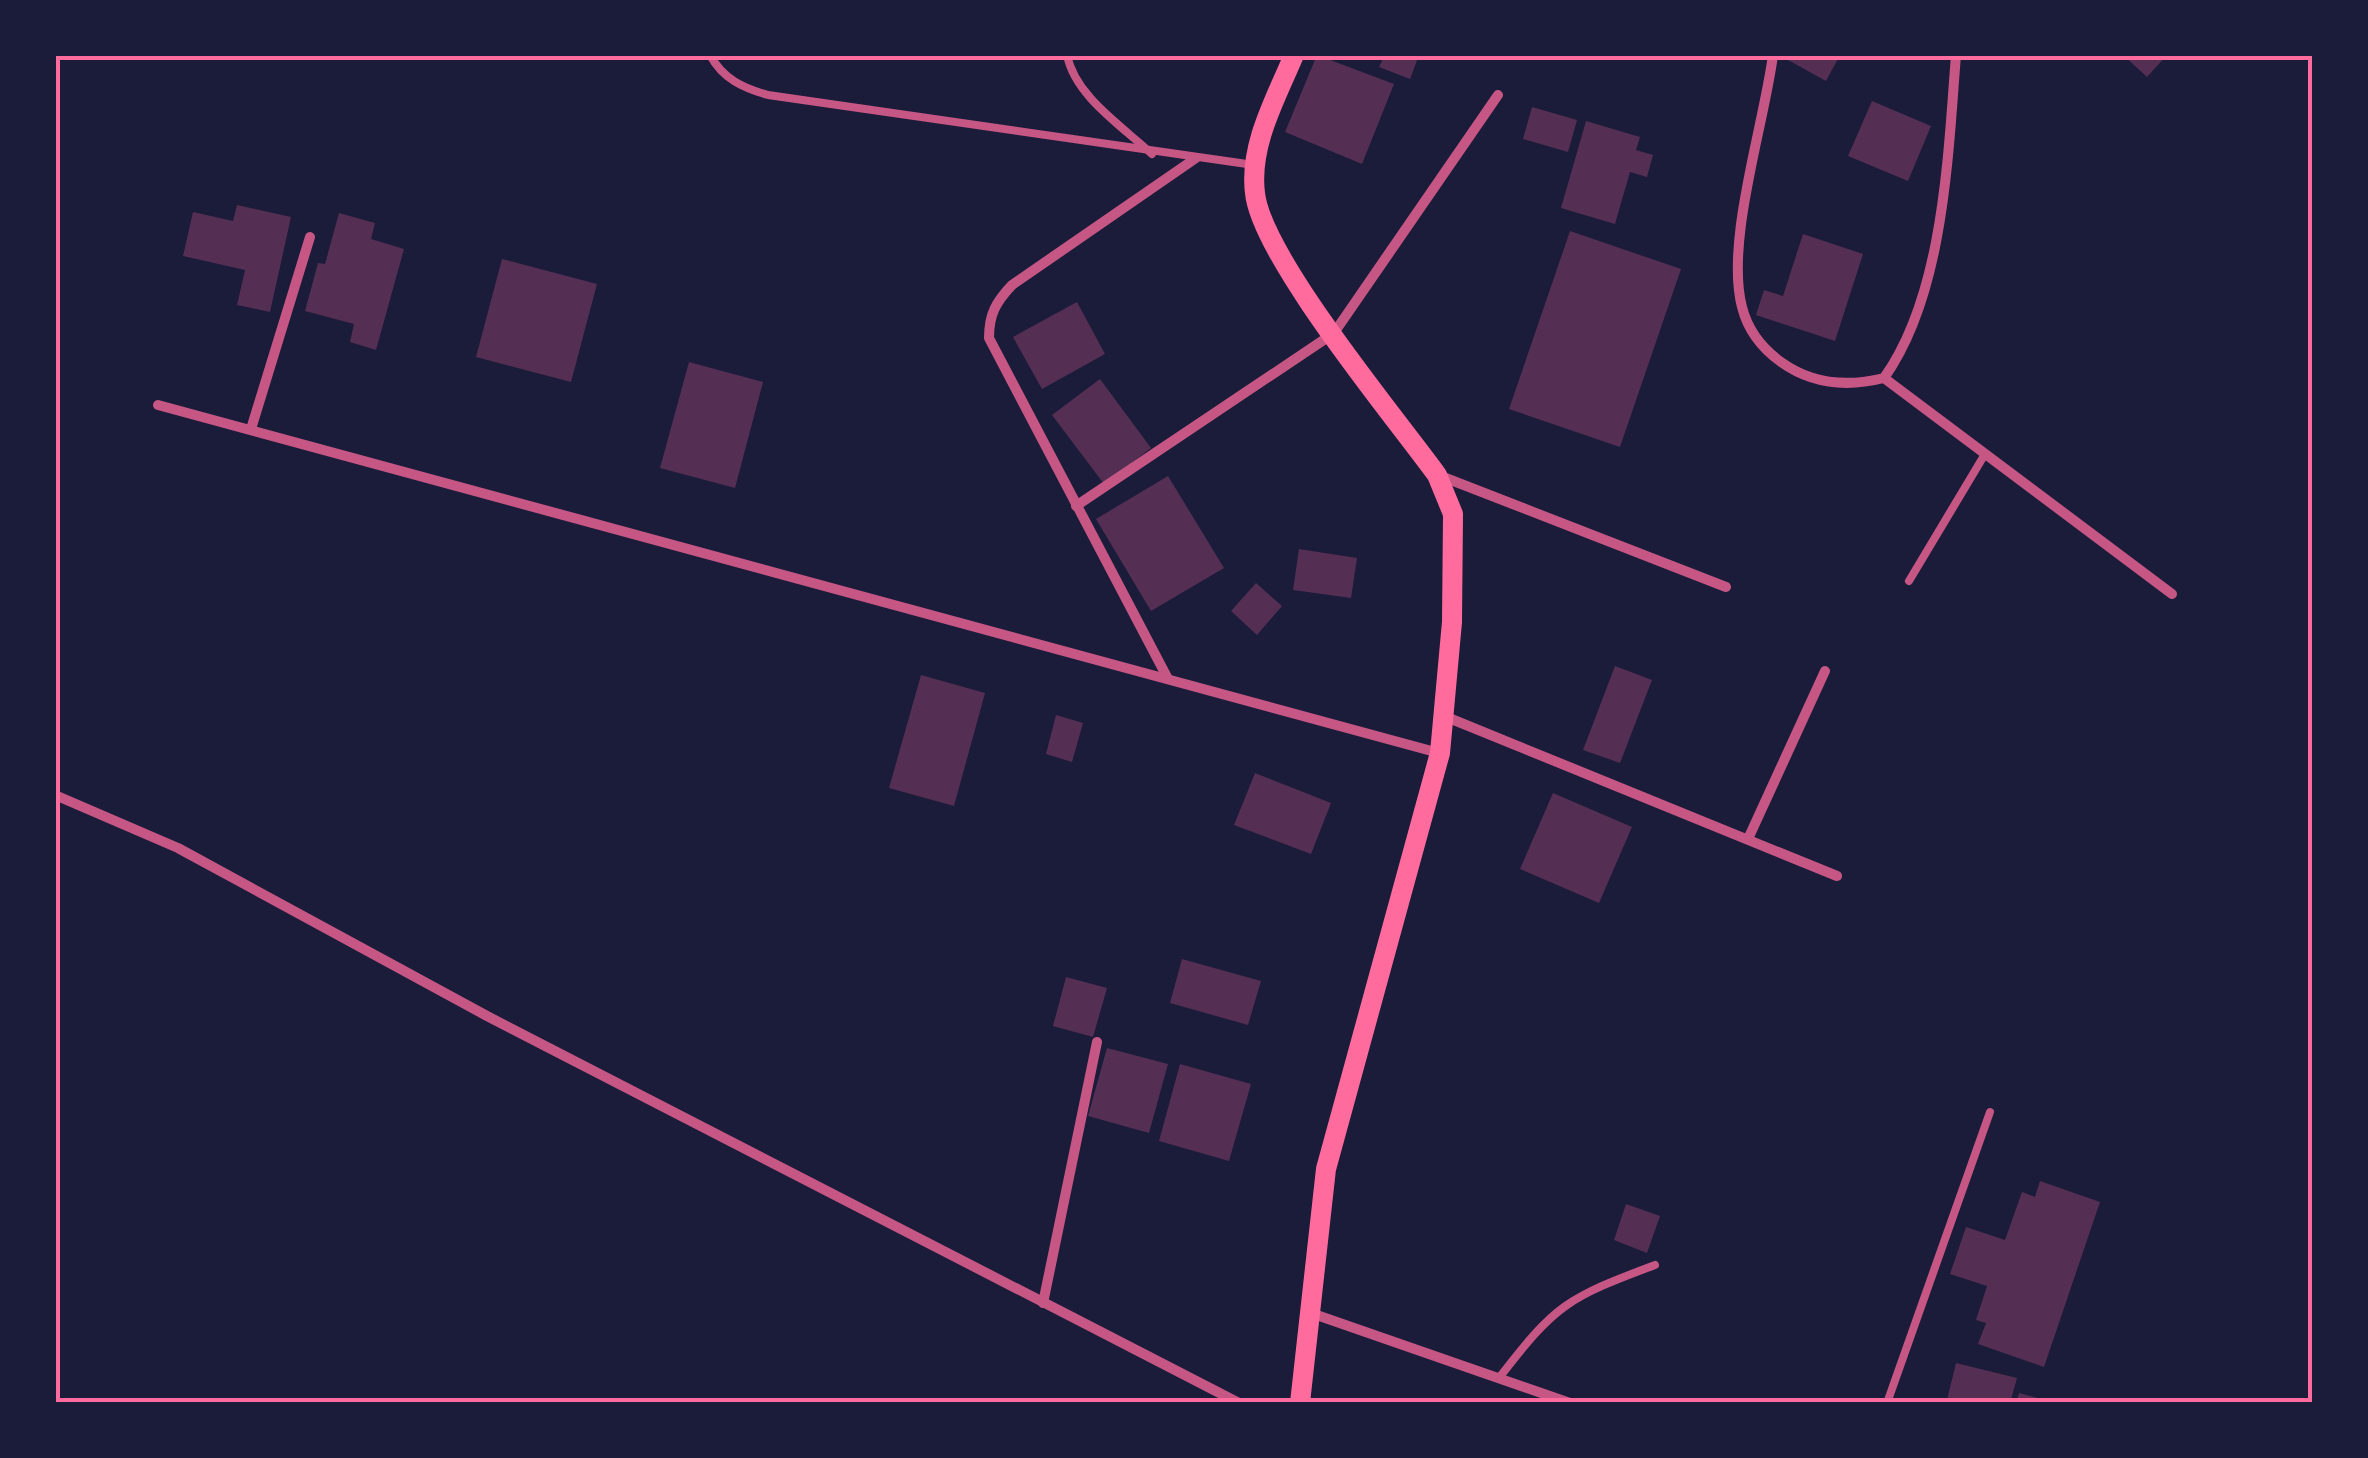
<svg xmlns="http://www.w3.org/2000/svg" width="2368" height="1458" viewBox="0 0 2368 1458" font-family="'Noto Serif',serif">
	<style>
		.building { fill: #542f53 }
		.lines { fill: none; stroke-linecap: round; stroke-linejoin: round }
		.service { stroke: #c65784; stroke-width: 8 }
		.minor { stroke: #c65784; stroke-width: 10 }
		.secondary { stroke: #ff6b9d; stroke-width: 20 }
		.neatline { fill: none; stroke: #ff6b9d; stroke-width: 4 }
	</style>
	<rect width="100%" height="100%" fill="#1b1b3a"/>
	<g class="building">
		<path d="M1317,55L1394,84L1362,164L1285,132Z"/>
		<path d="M1385,55H1419L1410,79L1379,67Z"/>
		<path d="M1791,55H1840L1826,81L1788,60Z"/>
		<path d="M2123,55H2167L2147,77Z"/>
		<path d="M1872,101L1931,126L1908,181L1848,156Z"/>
		<path d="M1532,107L1577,120L1568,152L1523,139Z"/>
		<path d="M1586,121L1640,137L1636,150L1653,155L1647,177L1630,172L1615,224L1561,208Z"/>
		<path d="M237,205L291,217L270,312L237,305L245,270L183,256L193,212L233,221Z"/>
		<path d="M339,213L375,223L371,239L404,249L376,350L350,342L354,324L305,311L318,263L325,264Z"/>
		<path d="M1570,231L1681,269L1620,447L1509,409Z"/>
		<path d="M1803,234L1863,254L1835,341L1756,315L1764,290L1783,296Z"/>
		<path d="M502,259L597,284L571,382L476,357Z"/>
		<path d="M1077,302L1105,354L1042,389L1013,337Z"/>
		<path d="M689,362L763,382L735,488L660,468Z"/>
		<path d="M1100,379L1151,448L1104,484L1052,415Z"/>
		<path d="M1168,476L1224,568L1151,611L1096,519Z"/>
		<path d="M1299,549L1357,558L1351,598L1293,590Z"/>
		<path d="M1256,583L1282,606L1257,635L1231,611Z"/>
		<path d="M1615,666L1652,680L1620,763L1583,750Z"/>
		<path d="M921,675L985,693L954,806L889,788Z"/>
		<path d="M1056,715L1083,723L1072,762L1046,754Z"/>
		<path d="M1255,773L1331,803L1311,854L1234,825Z"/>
		<path d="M1553,793L1632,827L1599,903L1520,869Z"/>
		<path d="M1182,959L1261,981L1248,1025L1170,1003Z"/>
		<path d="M1066,977L1107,988L1093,1037L1053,1026Z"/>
		<path d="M1107,1048L1168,1064L1149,1133L1088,1116Z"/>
		<path d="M1180,1064L1251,1084L1229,1161L1159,1141Z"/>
		<path d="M2040,1181L2100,1202L2044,1367L1978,1344L1986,1323L1976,1320L1987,1286L1950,1274L1966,1227L2005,1240L2022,1192L2035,1197Z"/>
		<path d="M1626,1204L1660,1216L1647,1253L1614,1240Z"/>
		<path d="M1956,1363L2017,1378L2010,1403L1947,1400Z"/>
		<path d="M2019,1393L2052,1402V1403H2016Z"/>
	</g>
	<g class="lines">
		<g class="service">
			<path d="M710,55C723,79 743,88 768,95L1254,165"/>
			<path d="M1067,55C1075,96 1122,126 1152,154"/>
			<path d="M1909,581L1985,454"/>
			<path d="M1499,1378C1556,1304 1567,1298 1655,1265"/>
			<path d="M1887,1403L1990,1112"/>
		</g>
		<g class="minor">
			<path d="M1773,55C1764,125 1725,242 1742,307C1748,331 1763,349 1781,362C1813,385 1848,387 1884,378C1944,294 1948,155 1956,55"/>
			<path d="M1884,378L2172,594"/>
			<path d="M158,405L1439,753"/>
			<path d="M251,429L310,237"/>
			<path d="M1438,475L1726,587"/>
			<path d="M1076,506L1334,333L1498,95"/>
			<path d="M1167,677L989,338C989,314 996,302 1012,285L1196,158"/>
			<path d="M1444,716L1837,876"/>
			<path d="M55,795L178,848L487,1016L1239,1403"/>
			<path d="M1748,839L1825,671"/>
			<path d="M1043,1303L1097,1042"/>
			<path d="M1308,1312L1570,1403"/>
		</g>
		<path class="secondary" d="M1294,55C1276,98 1249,145 1255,193C1261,256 1395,417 1437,475L1453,514L1452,622L1440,753L1326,1169L1300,1403"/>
	</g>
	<rect width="2368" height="1458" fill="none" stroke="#1b1b3a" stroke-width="115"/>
	<rect x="58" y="58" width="2252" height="1342" class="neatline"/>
</svg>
